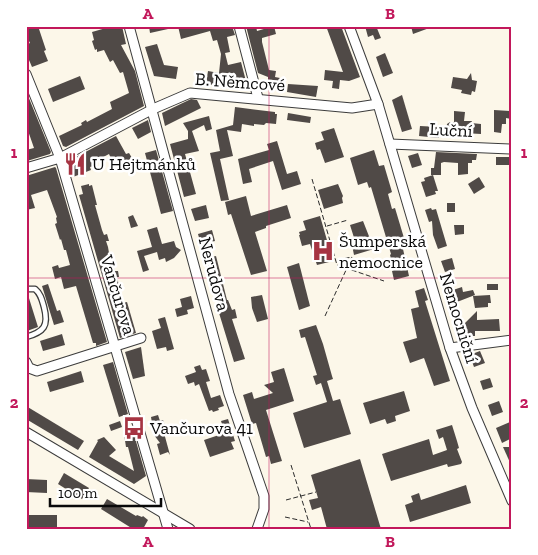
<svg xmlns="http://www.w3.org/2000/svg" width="538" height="555" viewBox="0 0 538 555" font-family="'Zilla Slab',serif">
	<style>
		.building { fill: #504a47 }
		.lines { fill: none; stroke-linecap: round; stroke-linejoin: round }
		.lane-casing { stroke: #3c3c3c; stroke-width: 7 }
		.street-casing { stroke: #3c3c3c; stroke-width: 11 }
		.path { stroke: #2b2b2b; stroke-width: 1; stroke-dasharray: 5 2.5; stroke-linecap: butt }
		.lane { stroke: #fff; stroke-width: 4.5 }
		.street { stroke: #fff; stroke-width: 9 }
		.grid { fill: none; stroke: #c2185b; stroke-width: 1; stroke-opacity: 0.55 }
		.labels { text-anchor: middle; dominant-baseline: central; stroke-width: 5; stroke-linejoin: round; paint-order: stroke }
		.street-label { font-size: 18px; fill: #090909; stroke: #fff }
		.poi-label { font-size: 18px; fill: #090909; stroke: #fff; text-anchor: start }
		.neatline { fill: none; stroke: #c2185b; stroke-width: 2 }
		.grid-label { font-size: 16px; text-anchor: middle; font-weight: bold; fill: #c2185b }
	</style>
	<rect width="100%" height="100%" fill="#fcf7e9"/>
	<g class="building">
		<path d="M26,26H38L46,50L44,51L48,61L32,67L26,53V45L30,43L26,35Z"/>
		<path d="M113,26H122L126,44L121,45L135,71L144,106L66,147L63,146L59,136L82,125L81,123L86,120L87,122L112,109L110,102L129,93L123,72L120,73L113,60L110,62L104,50L97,52V49L95,50L92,41L94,40L92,32Z"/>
		<path d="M149,26H167L168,29L150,33Z"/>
		<path d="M178,26H232L235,35L227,37L230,52L225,53L228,65L241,62L247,85L244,89L206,84L208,71L219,73L221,54L217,40L213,41L210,31L181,39Z"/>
		<path d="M246,26H256L257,31L274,26L276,34L262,38V42L269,70L276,71L275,77L280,78L279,87H268V77L258,73Z"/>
		<path d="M326,26H341L360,77L349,81L340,80L339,89L332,88L333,81L324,80L325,70L343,72Z"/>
		<path d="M365,26H376L381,38L375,40L373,35L368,37Z"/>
		<path d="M411,26H432V27L413,34Z"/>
		<path d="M157,44L164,65L178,67L176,79L154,76L145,47Z"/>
		<path d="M385,53L393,73L383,77L376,57Z"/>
		<path d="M471,73L472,80L477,81L475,92L472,91L471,95L461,93L462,90L451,88L453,77L467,79Z"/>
		<path d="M80,76L85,89L53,102L48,89Z"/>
		<path d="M288,84L318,86L316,97L287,92Z"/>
		<path d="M26,91L51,152L50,154L27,161L26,150L34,148L26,125Z"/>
		<path d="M402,95L412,129L402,132L392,100Z"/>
		<path d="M191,99L197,100L201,108L165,126L162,113Z"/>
		<path d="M235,107L275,112V114H277L276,124L266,123L264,125L254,124V126L242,124L241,132L227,130L233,156L220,159L229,200L221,201L210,153L220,151L216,130L233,125Z"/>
		<path d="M494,110L512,111V119L506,118V124H502L501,133L494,132Z"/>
		<path d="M454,111L465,112L464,121H472L471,123L481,124V134L446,132L447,124L450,122H454Z"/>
		<path d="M288,113L311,117L310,123L287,120Z"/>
		<path d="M209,116L212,129L206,131L204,125L192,131L199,151L185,154L196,194L184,197L170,144L188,139V131L183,123Z"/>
		<path d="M148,120L151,132L138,139L132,128Z"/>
		<path d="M420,126L439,127V138L419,136Z"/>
		<path d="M334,128L344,157L325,163L320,149L317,150L315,143L324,140L321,132Z"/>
		<path d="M116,136L126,154L129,153L132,158L115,167L109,154L92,163L93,166L90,167L91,170L73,177L69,163L70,160Z"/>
		<path d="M277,141L287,174L297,171L301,184L282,190L273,161L249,169L252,182L243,184L238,159L269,150L267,144Z"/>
		<path d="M156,150L173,211L161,214L145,153Z"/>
		<path d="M374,150L379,166L384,165L392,192L388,194L392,209L395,208L407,248L403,249L409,276L394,280L392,271L394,270L390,255L391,254L371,187L369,188L367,182L358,185L350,158Z"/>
		<path d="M436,152L477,154L476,160H472V163H468V174L458,175V163L444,162L441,163V175H431V168H434Z"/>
		<path d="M418,153L422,165L412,168L408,156Z"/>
		<rect x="496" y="157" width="16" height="8"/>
		<path d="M55,167L56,168L107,342L96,346V343H93L76,286L64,289L61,277L55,279L52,267L58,265L59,268L70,265L66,250H64L61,239L60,240L55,224L57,223L56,218L57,217L47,190L31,195L35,208L26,210V176Z"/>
		<path d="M433,175L438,191H435L436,194L426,197L421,182L425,181L424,178Z"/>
		<path d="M479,177L485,187L474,194L468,184Z"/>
		<path d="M89,184V186L92,185L97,205H95L102,230L104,235L107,234L109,241H106L108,247L109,253L112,252L114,258L111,259L115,271H118L119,277H117L123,303L127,302L136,333L120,338L79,195L83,194L81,186Z"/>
		<path d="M338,184L343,196L342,198L343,203L324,209L318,190Z"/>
		<path d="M246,196L251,216L287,205L291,218L266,226V228L255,232L267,271L251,275L231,214L228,215L225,202Z"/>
		<rect x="447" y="203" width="8" height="9"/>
		<path d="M206,205L209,218L195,221L191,209Z"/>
		<path d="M431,208L432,210L436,209L447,246L438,249L433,235L432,221L429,222L425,210Z"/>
		<path d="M133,215L138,226L131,228L128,217Z"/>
		<path d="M320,216L333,261L317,265L310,244L302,246L299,235H300L299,232L306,230L303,221Z"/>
		<path d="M363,221L374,249L354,255L352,245L356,244L350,225Z"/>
		<path d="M454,225H464V234L455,235Z"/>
		<path d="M157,227L162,244L174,241L176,247L181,250L174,258L166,262L165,258L159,260L157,252L144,256L149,270L143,272L137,251L152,247L147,230Z"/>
		<path d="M212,230L215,241L201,245L198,234Z"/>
		<path d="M216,256L227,300H228L232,310L235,309L237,318L232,319L245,359L234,362L219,313L216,312L218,308L204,259Z"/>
		<path d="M452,258L455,269L445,272L441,261Z"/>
		<path d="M299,263L310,306L299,310L287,267Z"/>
		<path d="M48,284L57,311L60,310L64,322L54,325L42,286Z"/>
		<rect x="487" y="284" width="11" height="6"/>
		<path d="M462,287L463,292L473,290L475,295L457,302V300L453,301L450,291Z"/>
		<path d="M424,288L428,300L425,301L450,381L434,386L424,358L410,363L403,342L417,338L411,309L419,307L415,291Z"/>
		<path d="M26,295H28L38,327L27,331Z"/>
		<path d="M262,295L268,319L257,322L252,308L251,297Z"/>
		<path d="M490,295L491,303H488V307L475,308L473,296Z"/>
		<path d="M191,296L194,308L187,310L188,314L177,317L175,309L182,307L180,299Z"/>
		<path d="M477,311V320L499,319L500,331H475V336H464L462,326Z"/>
		<path d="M165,317L174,349L167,351L166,347L157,349L152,331L161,328L158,319Z"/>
		<path d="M316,325L323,344L332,376L333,379L327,381L333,401L340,399L351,434L304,448L293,413L327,402L321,383L316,385L313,376L317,375L305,337L301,338L299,330Z"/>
		<path d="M62,334L65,345L43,351L40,341Z"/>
		<path d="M141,347L145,376L133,379L125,352Z"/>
		<path d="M480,351L485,363L474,367L470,356L472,355V354Z"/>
		<path d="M113,362L128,414L119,417L103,365Z"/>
		<path d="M200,365L202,370L206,369L210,381L206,382L211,398L220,395L224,406L218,408L219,410L213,412L212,410L209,411L199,384L195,386L194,382L188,384L185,376L196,372L194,367Z"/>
		<path d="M284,368L294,401L266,410L282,461L271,464L269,456L266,457L256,423L252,424L243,395L252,392L254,399L273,393L264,385L274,382L271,372Z"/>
		<path d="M81,371L84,382L50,392L47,382Z"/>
		<path d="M490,378L493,387L483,390L480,381Z"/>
		<path d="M404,391L410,411L395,416L396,421L387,424L385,419L370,424L363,403Z"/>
		<path d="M499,401L503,412L492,416L488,405Z"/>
		<path d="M26,406L84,441L78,450L26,419Z"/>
		<path d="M158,415L160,421L163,420L167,432L164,433L170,455L168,452L160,455L157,444L160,443L154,435L151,417Z"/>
		<path d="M228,419L235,441L231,442L234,449L210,457L204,440L225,433L221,421Z"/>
		<path d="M120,421L122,427L111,431L109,425Z"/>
		<path d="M512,421V438L502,443L496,428Z"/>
		<path d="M452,425L457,441L459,448L457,449L462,462L461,464L448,467L447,464L391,481L382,454L429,439L433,455L447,450L443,437L439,439L436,430Z"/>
		<path d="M133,431L146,476L134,484L89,457L98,441L97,440L104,437L116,450L109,456L134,471L128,447H126L124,434Z"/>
		<path d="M503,447H512V467Z"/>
		<path d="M360,459L381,529H327L321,507L312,510L309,500L318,498L311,475Z"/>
		<path d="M64,473L89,488L82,499L58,484Z"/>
		<path d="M26,479L47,480V493L26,492Z"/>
		<path d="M466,485L471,503L410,522L405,505L413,502L411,496L419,493L421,500Z"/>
		<path d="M107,499L136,516L137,515L142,517L143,516L148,520L143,529H133L101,509Z"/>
		<rect x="29" y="515" width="28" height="13"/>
	</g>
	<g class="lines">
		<defs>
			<path id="lane" d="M26,289H35C41,294 42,300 44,307C49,326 44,332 26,337"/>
			<g id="street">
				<path d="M129,26L229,394L264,496V509L257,529"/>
				<path d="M239,26L258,98"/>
				<path d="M349,26L378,104L450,348L472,408L512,501"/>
				<path d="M26,74L60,158L168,529"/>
				<path d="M390,144L512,149"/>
				<path d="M26,168L60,158L153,109L190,93L352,108L378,104"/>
				<path d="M450,348L512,340"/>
				<path d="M26,362L29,368L37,371L141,338"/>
				<path d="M26,432L190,529"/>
			</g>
		</defs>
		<use href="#lane" class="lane-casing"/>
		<use href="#street" class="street-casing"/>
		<g class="path">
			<path d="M312,179L337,265L384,281"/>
			<path d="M327,226L348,220"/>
			<path d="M325,316L352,257L337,260"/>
			<path d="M291,465L311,529"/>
			<path d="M286,500L316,492"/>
			<path d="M285,517L308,522"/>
		</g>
		<use href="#lane" class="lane"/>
		<use href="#street" class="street"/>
	</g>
	<path class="grid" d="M269,26V529M26,278H512"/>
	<defs>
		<symbol id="restaurant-bare" viewBox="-9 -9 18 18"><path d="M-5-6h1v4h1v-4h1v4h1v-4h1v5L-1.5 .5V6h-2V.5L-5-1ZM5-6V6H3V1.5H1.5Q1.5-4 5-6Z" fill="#a63442" stroke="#fff" stroke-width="2.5" paint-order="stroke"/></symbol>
		<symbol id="hospital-bare" viewBox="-9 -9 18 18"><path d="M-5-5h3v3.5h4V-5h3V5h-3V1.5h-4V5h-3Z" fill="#a63442" stroke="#fff" stroke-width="2.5" paint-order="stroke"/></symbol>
		<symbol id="bus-bare" viewBox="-9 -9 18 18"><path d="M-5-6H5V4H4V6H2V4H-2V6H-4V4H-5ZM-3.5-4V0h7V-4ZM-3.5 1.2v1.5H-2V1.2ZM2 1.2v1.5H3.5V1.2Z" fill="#a63442" stroke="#fff" stroke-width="2.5" paint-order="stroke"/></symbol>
	</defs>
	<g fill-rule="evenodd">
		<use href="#restaurant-bare" x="59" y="148" width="32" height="32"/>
		<use href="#hospital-bare" x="307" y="235" width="32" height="32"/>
		<use href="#bus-bare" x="118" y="412" width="32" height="32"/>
	</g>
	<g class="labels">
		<g class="street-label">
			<text transform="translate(240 82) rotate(4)">B. Němcové</text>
			<text transform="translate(451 130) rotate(3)">Luční</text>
			<text transform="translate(214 274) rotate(75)">Nerudova</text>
			<text transform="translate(118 295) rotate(73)">Vančurova</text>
			<text transform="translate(459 318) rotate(73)">Nemocniční</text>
		</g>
		<g class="poi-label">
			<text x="92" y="164">U Hejtmánků</text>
			<text x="339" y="241">Šumperská<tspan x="339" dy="21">nemocnice</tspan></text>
			<text x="150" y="428">Vančurova 41</text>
		</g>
	</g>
	<rect width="538" height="555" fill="none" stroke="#ffffff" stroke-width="55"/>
	<path d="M50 498v8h111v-8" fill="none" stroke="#090909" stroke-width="2.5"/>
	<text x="58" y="498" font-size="15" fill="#090909" stroke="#ffffff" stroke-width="4" paint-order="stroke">100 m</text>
	<rect x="28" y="28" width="482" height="500" class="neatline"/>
	<g class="grid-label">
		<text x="148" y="19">A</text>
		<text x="390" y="19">B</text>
		<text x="14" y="158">1</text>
		<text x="524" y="158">1</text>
		<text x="14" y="408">2</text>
		<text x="524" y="408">2</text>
		<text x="148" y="547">A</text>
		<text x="390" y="547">B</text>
	</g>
</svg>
